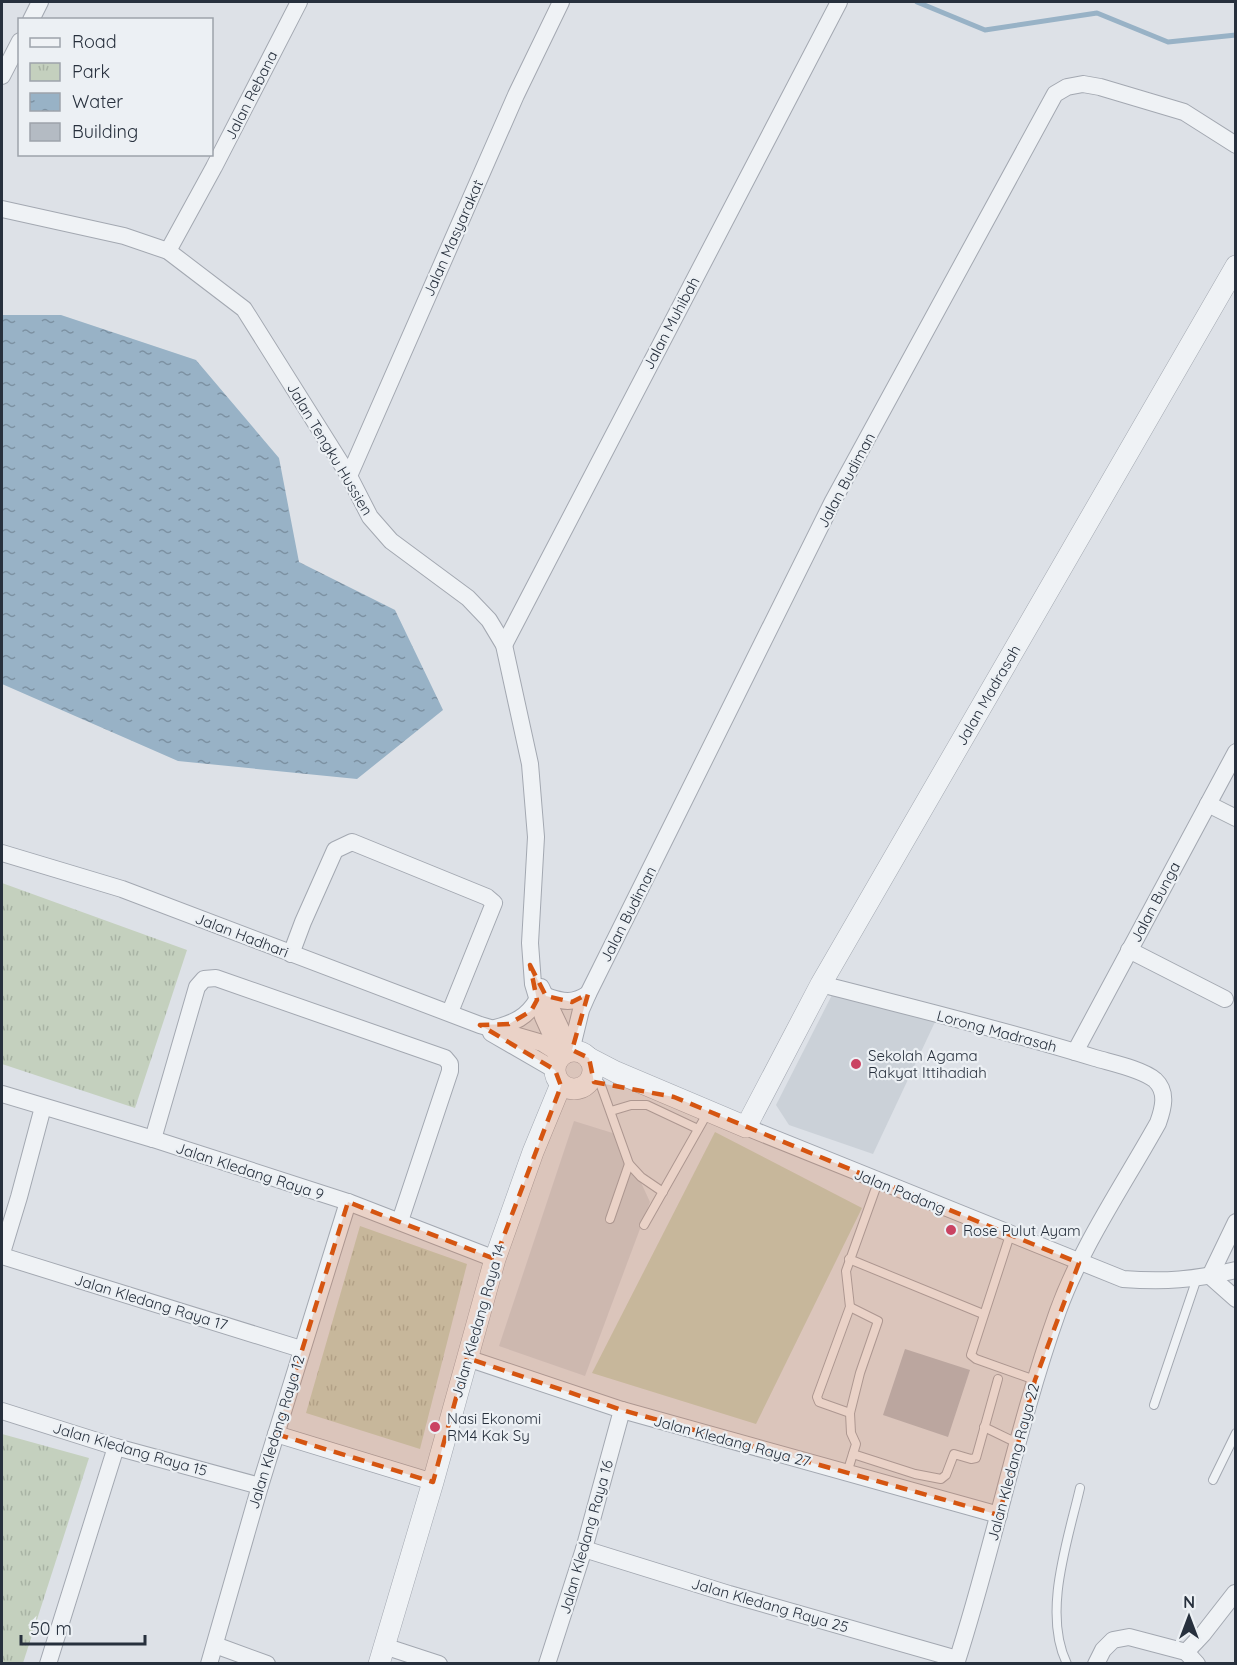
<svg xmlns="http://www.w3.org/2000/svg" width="1237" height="1665" viewBox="0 0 1237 1665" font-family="Quicksand,sans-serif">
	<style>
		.built { fill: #cbd1d8 }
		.grass { fill: #c4d0be }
		.park { fill: url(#park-tufts) }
		.water { fill: url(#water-ripples) }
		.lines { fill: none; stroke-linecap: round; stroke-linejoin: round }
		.stream { stroke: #98b2c6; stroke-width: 5 }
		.building { fill: #b4bbc3 }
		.service-casing { stroke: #a3a8b1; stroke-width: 10 }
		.minor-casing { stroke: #a3a8b1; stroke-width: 18 }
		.tertiary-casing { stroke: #a3a8b1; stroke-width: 22 }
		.service { stroke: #eff2f5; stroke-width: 8 }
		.minor { stroke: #eff2f5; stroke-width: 16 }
		.tertiary { stroke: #eff2f5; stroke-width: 21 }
		.marked { fill: #d55511; fill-opacity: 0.2; stroke: #d55511; stroke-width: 4.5; stroke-dasharray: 12 8; stroke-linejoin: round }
		.poi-dot { fill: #ca4362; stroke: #ecf0f4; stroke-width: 2 }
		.labels { text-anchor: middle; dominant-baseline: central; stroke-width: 4.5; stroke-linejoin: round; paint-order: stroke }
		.street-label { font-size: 15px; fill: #27303d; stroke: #ecf0f4 }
		.poi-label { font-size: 15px; fill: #27303d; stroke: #ecf0f4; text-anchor: start }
	</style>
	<defs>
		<pattern id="park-tufts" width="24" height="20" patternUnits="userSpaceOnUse" patternTransform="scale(1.5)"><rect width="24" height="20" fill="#c4d0be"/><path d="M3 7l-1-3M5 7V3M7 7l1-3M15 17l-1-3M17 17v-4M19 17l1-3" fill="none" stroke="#a8b3a4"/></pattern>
		<pattern id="water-ripples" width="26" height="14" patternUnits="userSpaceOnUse" patternTransform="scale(1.5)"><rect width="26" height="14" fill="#98b2c6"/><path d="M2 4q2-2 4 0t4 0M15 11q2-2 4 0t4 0" fill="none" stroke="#7c91a2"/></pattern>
	</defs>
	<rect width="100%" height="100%" fill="#dde1e7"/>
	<g class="built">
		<path d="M833,993L935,1022L873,1154L789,1125L776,1105Z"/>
		<path d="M574,1121L619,1135L650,1202L585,1376L499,1346Z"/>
	</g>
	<path class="grass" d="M715,1132L862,1208L756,1424L592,1373Z"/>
	<g class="park">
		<path d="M2,883L187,950L135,1108L2,1064Z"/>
		<path d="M360,1226L467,1264L420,1449L306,1413Z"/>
		<path d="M2,1434L89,1458L23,1663H2Z"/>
	</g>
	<path class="water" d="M2,315H61L196,360L279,458L299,562L395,610L443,710L357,779L178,761L2,684Z"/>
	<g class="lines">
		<path class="stream" d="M917,2L985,30L1097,13L1168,42L1236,35"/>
	</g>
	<path class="building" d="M905,1349L970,1370L948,1437L883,1415Z"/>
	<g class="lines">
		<defs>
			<g id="service">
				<path d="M600,1083L629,1164L641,1177L663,1192"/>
				<path d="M611,1111L631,1105H647L698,1129"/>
				<path d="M610,1219L629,1164"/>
				<path d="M644,1225L708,1112"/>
				<path d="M1010,1235L971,1355L976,1359L1035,1380"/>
				<path d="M849,1259L983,1314"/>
				<path d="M1154,1405L1197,1278"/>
				<path d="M850,1413L819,1402L817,1397L850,1307L846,1271L878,1182"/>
				<path d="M984,1427L1019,1444"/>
				<path d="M853,1454L915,1474L941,1479L946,1475L954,1454L971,1459L976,1458L998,1379"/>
				<path d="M847,1473L856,1444L851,1433L850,1413L860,1373L878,1321L850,1307"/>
				<path d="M1213,1480L1236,1433"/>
				<path d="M1067,1664C1042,1613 1068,1540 1080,1488"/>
			</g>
			<g id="minor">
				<path d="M31,20L40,2"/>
				<path d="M2,76L20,41"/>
				<path d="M2,209L124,236L168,251L244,309L349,476L370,517L391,541L468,598L489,620L504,645L530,764L536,837L530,943L533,984L543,1017L552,1037L563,1054"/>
				<path d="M168,251L214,167L299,2"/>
				<path d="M349,476L516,95L561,2"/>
				<path d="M504,645L839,2"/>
				<path d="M1208,804L1236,818"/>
				<path d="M2,853L122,889L480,1025L542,1043L553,1050L560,1057"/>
				<path d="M1129,950L1225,999"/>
				<path d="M291,954L303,922L335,850L352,842L487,897L494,903L450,1012"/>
				<path d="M821,984C913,1008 1005,1030 1095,1058C1112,1063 1142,1069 1155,1080C1168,1092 1163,1109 1158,1123C1124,1184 1082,1245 1058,1311C1017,1426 994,1547 956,1664"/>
				<path d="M541,987L571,1050"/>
				<path d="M546,996C563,1002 573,1004 588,994"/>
				<path d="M495,1028C514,1023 527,1017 537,1000"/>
				<path d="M491,1033L555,1070"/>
				<path d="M571,1051L581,1010L588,994L833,501L1055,94L1067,87L1083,84L1100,87L1184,112L1236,145"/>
				<path d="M1075,1052L1236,752"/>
				<path d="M2,1094L153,1139L348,1202L495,1259"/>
				<path d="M746,1127L1123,1279C1165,1282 1194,1280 1236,1270"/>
				<path d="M153,1139L197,987L204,979L216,978L445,1058L450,1064V1071L400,1221"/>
				<path d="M1236,1222L1210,1276L1236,1299"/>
				<path d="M2,1253L19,1197L43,1107"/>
				<path d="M2,1256L301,1349"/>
				<path d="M467,1358L622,1410L999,1515"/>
				<path d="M2,1411L116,1447L260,1486"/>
				<path d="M276,1434L433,1482"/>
				<path d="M584,1549L729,1594L957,1659"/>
				<path d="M215,1645L267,1664"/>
				<path d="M384,1646L439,1664"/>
				<path d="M1186,1652L1203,1634L1235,1593"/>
				<path d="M48,1664L116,1447"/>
				<path d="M209,1664L260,1486L348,1202"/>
				<path d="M547,1664L584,1549L622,1410"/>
				<path d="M1096,1664L1103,1650L1113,1640L1129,1637L1186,1652L1197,1664"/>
			</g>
			<g id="tertiary">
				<circle cx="574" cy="1070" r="19"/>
				<path d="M589,1058L616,1072L746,1127L821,984L1236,266"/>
				<path d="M379,1664L433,1482L495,1259L533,1152L561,1084"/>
			</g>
		</defs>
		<use href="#service" class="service-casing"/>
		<use href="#minor" class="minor-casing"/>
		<use href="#tertiary" class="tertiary-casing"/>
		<use href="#service" class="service"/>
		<use href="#minor" class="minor"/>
		<use href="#tertiary" class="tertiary"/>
	</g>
	<path class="marked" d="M530,965L546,996L572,1002L588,994L572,1050L589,1058L594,1082L674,1097L1079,1263L1035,1380L999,1515L622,1410L467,1358L433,1482L276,1434L348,1202L495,1259L561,1086L555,1070L480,1025L509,1024L531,1011L537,1000Z"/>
	<g class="poi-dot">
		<circle cx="856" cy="1064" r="6"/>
		<circle cx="951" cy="1230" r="6"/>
		<circle cx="435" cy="1427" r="6"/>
	</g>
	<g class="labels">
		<g class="street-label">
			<text transform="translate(251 95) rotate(-63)">Jalan Rebana</text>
			<text transform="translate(453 238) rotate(-66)">Jalan Masyarakat</text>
			<text transform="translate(671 323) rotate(-62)">Jalan Muhibah</text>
			<text transform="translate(330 449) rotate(59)">Jalan Tengku Hussien</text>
			<text transform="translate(846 480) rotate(-62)">Jalan Budiman</text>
			<text transform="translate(988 695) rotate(-60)">Jalan Madrasah</text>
			<text transform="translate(1155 902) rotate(-62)">Jalan Bunga</text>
			<text transform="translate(628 914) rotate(-63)">Jalan Budiman</text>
			<text transform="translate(242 935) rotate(21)">Jalan Hadhari</text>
			<text transform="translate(997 1031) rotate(15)">Lorong Madrasah</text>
			<text transform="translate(250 1171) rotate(18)">Jalan Kledang Raya 9</text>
			<text transform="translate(900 1191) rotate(22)">Jalan Padang</text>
			<text transform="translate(151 1302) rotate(17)">Jalan Kledang Raya 17</text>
			<text transform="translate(478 1321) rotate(-74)">Jalan Kledang Raya 14</text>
			<text transform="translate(276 1432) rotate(-73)">Jalan Kledang Raya 12</text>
			<text transform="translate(732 1441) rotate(15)">Jalan Kledang Raya 27</text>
			<text transform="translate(130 1449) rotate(16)">Jalan Kledang Raya 15</text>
			<text transform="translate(1013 1462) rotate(-75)">Jalan Kledang Raya 22</text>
			<text transform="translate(586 1537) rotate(-74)">Jalan Kledang Raya 16</text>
			<text transform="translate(770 1605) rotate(16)">Jalan Kledang Raya 25</text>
		</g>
		<g class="poi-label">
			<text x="868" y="1055">Sekolah Agama<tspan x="868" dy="17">Rakyat Ittihadiah</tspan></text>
			<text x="963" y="1230">Rose Pulut Ayam</text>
			<text x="447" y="1418">Nasi Ekonomi<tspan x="447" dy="17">RM4 Kak Sy</tspan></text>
		</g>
	</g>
	<rect width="1237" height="1665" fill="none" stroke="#27303d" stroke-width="6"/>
	<rect x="18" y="18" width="195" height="138" fill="#ecf0f4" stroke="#9da3ab" stroke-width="1.5"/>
	<rect x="30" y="38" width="30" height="9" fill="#eff2f5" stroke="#9da3ab" stroke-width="1.5"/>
	<text x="72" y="48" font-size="18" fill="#27303d">Road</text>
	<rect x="30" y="63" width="30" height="18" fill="url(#park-tufts)" stroke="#9da3ab" stroke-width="1.5"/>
	<text x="72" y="78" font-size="18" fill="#27303d">Park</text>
	<rect x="30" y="93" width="30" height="18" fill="url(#water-ripples)" stroke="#9da3ab" stroke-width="1.5"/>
	<text x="72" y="108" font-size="18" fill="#27303d">Water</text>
	<rect x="30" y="123" width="30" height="18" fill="#b4bbc3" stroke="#9da3ab" stroke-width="1.5"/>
	<text x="72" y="138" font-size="18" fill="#27303d">Building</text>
	<g transform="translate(1189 1617)" stroke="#ecf0f4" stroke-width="4.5" paint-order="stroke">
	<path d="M0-4.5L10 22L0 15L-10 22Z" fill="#27303d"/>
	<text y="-9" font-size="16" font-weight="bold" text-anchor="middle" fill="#27303d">N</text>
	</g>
	<path d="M21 1635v9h124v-9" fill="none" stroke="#27303d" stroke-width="3"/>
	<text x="30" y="1635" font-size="18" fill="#27303d" stroke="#ecf0f4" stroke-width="4.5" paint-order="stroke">50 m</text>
</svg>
